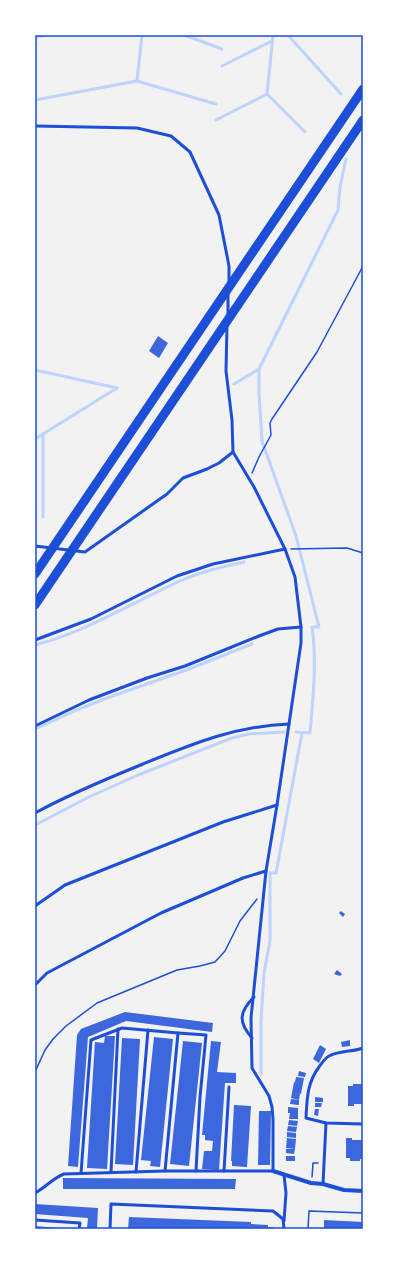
<svg xmlns="http://www.w3.org/2000/svg" width="398" height="1264" viewBox="0 0 398 1264" font-family="'Source Sans 3',sans-serif">
	<style>
		.lines { fill: none; stroke-linecap: round; stroke-linejoin: round }
		.stream { stroke: #bfd3fe; stroke-width: 3 }
		.building { fill: #3d67dc }
		.path { stroke: #1d4ed8; stroke-width: 1.5 }
		.service { stroke: #1d4ed8; stroke-width: 3 }
		.minor { stroke: #1d4ed8; stroke-width: 4 }
		.trunk { stroke: #1d4ed8; stroke-width: 9 }
		.neatline { fill: none; stroke: #1d4ed8; stroke-width: 1.5 }
	</style>
	<rect width="100%" height="100%" fill="#f2f2f2"/>
	<g class="lines">
		<g class="stream">
			<path d="M184,35L222,49"/>
			<path d="M288,35L341,94"/>
			<path d="M35,37L47,35"/>
			<path d="M222,66L272,41"/>
			<path d="M137,81L142,35"/>
			<path d="M267,94L273,35"/>
			<path d="M267,94L305,132"/>
			<path d="M35,100L137,81L216,104"/>
			<path d="M216,120L267,94"/>
			<path d="M35,370L117,388"/>
			<path d="M234,384L259,369"/>
			<path d="M43,434V517"/>
			<path d="M35,439L117,388"/>
			<path d="M35,645C87,631 132,603 180,581C200,572 222,567 244,562"/>
			<path d="M35,729L79,709L107,698L189,669L252,644"/>
			<path d="M296,732L310,733C313,698 317,662 312,627H319L296,536L262,441L259,392V369L338,210L340,187L346,159"/>
			<path d="M35,825L91,796L138,775L232,738L249,734L284,732"/>
			<path d="M261,1074V1021L264,973L270,941V873H276L302,733"/>
		</g>
	</g>
	<g class="building">
		<path d="M158,336L168,343L159,358L149,351Z"/>
		<path d="M341,911L345,914L343,917L339,913Z"/>
		<path d="M337,970L342,974L340,976L334,974Z"/>
		<path d="M125,1012L213,1023L212,1032L126,1021L88,1037L78,1167L68,1166L77,1035L81,1029Z"/>
		<path d="M105,1036H115L107,1169L87,1168L95,1042L104,1043Z"/>
		<path d="M154,1037L173,1039L160,1167L150,1166L151,1161L141,1160Z"/>
		<path d="M122,1038L140,1039L133,1165L115,1164Z"/>
		<path d="M350,1040V1046L342,1047L341,1042Z"/>
		<path d="M183,1041L202,1043L189,1166L170,1164Z"/>
		<path d="M211,1041L221,1042L217,1072L236,1073V1083H225L219,1170L202,1169L204,1151H212L213,1141L205,1140V1135H202Z"/>
		<path d="M320,1045L326,1049L319,1063L313,1059Z"/>
		<path d="M299,1071L306,1073L305,1077L298,1076Z"/>
		<path d="M296,1077L304,1078L301,1094L294,1093L300,1094L299,1100L291,1098L294,1082L300,1083L295,1082Z"/>
		<path d="M353,1084H363V1104H354V1106H348V1086H353Z"/>
		<path d="M315,1097L323,1098V1102H315Z"/>
		<path d="M291,1099L299,1100V1105L290,1104Z"/>
		<path d="M315,1103H322L321,1107H315Z"/>
		<path d="M234,1105L251,1106L247,1167L232,1166V1161H231Z"/>
		<path d="M288,1107L298,1108V1119H289L290,1113H288Z"/>
		<path d="M315,1109H319L318,1116L314,1115Z"/>
		<path d="M259,1111H271L270,1165H258Z"/>
		<path d="M289,1120L298,1121L297,1126L288,1125Z"/>
		<path d="M288,1126L297,1127L296,1132L287,1131Z"/>
		<path d="M287,1132L296,1133V1138L287,1137Z"/>
		<path d="M287,1138L296,1139L295,1149L286,1148Z"/>
		<path d="M346,1138H352V1140H363V1159H360V1161H350V1158H346Z"/>
		<path d="M286,1149H295L294,1154L286,1153Z"/>
		<rect x="286" y="1156" width="9" height="5"/>
		<path d="M63,1178L236,1179L235,1189H63Z"/>
		<path d="M35,1204L98,1208L97,1229H87L88,1218L35,1214Z"/>
		<path d="M129,1217L251,1222V1224L268,1225V1227H273V1229H128Z"/>
		<path d="M324,1220L363,1222V1229H324Z"/>
		<path d="M35,1226L59,1228V1229H35Z"/>
	</g>
	<g class="lines">
		<g class="path">
			<path d="M252,473L259,457L271,435L270,423L272,419L317,352L363,266"/>
			<path d="M291,549L347,548L363,553"/>
			<path d="M35,1072L45,1050L53,1039L66,1026L97,1003L177,970L200,966L215,962L225,951L240,921L257,899"/>
			<path d="M312,1177L313,1163H318"/>
			<path d="M308,1229L309,1211L363,1213"/>
		</g>
		<g class="service">
			<path d="M35,126L137,128L171,136L190,152L219,215L229,266V282"/>
			<path d="M228,316V293"/>
			<path d="M35,546L85,552L167,494L183,478L207,469L219,463L233,452"/>
			<path d="M35,640L91,619L177,576L213,564L285,549"/>
			<path d="M35,726L89,700L147,678L185,666L259,636L278,629L301,627"/>
			<path d="M35,813C70,794 106,779 143,764C192,744 235,726 289,724"/>
			<path d="M35,906L65,885L223,822L277,805"/>
			<path d="M35,985L47,973L161,913L243,878L266,871"/>
			<path d="M178,1033L206,1035L200,1097L196,1171"/>
			<path d="M252,1038C238,1022 239,1012 254,997"/>
			<path d="M363,1048C353,1052 340,1050 329,1056C325,1058 322,1063 319,1067C307,1083 307,1099 306,1118L326,1123L363,1124"/>
			<path d="M224,1171L229,1087"/>
			<path d="M111,1172L118,1029"/>
			<path d="M136,1172L148,1030"/>
			<path d="M81,1173L91,1040L122,1028L178,1033L165,1171"/>
			<path d="M284,1175L286,1193L284,1221"/>
			<path d="M323,1184L326,1123"/>
			<path d="M35,1193C46,1187 53,1178 64,1174L165,1171H273V1119L272,1107L269,1096L252,1068L251,1018L266,871L277,805L301,643V627L295,577L285,549L254,487L233,452L232,420L226,371L227,325"/>
			<path d="M35,1220L80,1223L79,1229"/>
			<path d="M110,1229L111,1204L273,1211L283,1219L284,1229"/>
		</g>
		<path class="minor" d="M273,1171L311,1183L323,1184L344,1190L363,1191"/>
		<g class="trunk">
			<path d="M35,574L363,89"/>
			<path d="M35,605L363,120"/>
		</g>
	</g>
	<rect width="398" height="1264" fill="none" stroke="#ffffff" stroke-width="72"/>
	<rect x="36" y="36" width="326" height="1192" class="neatline"/>
</svg>
